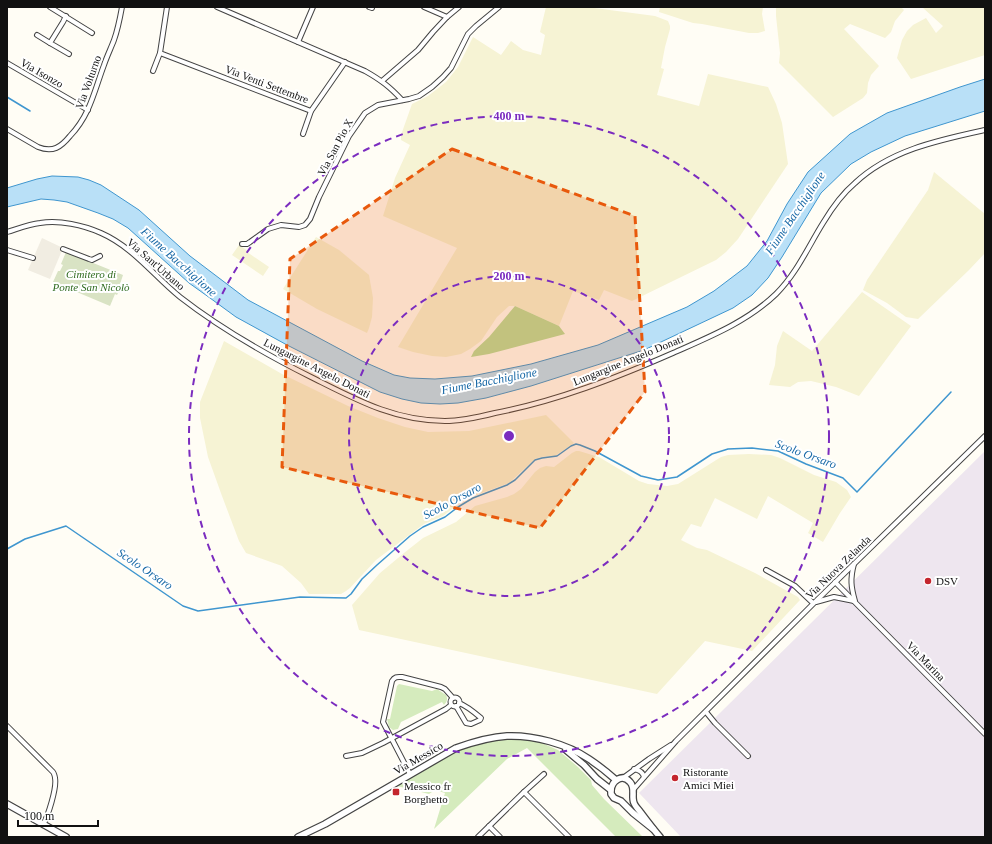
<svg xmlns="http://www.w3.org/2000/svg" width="992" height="844" viewBox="0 0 992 844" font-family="'Times New Roman',serif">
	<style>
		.industrial { fill: #eee6ef }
		.farmland { fill: #f6f3d4 }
		.green { fill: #d5ebbd }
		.forest { fill: #b9dc9c }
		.cemetery { fill: #d9e3c4 }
		.plaza { fill: #f1ede2 }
		.water { fill: #b9e0f7; stroke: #3f96cf }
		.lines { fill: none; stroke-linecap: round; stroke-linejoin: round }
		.stream { stroke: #3f96cf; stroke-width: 1.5 }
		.minor-casing { stroke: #444; stroke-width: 6 }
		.tertiary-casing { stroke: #444; stroke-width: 8 }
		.minor { stroke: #fff; stroke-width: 4 }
		.tertiary { stroke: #fff; stroke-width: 5.5 }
		.marked { fill: #e8590c; fill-opacity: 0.2; stroke: #e8590c; stroke-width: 3; stroke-dasharray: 8 5; stroke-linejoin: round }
		.ring { fill: none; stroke: #7b2cbf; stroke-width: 2; stroke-dasharray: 7 5 }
		.poi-dot { fill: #c4262e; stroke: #fff; stroke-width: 1.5 }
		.labels { text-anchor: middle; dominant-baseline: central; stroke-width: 4; stroke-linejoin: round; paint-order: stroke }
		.street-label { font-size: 11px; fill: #111; stroke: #fff }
		.park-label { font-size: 11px; font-style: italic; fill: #2f6b1f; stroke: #fff }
		.poi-label { font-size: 11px; fill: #111; stroke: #fff; text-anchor: start }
		.water-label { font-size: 12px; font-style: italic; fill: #1768a6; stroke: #fff }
		.centre { fill: #7b2cbf; stroke: #fff; stroke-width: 2 }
		.ring-label { font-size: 12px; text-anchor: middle; font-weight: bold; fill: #7b2cbf; stroke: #fff; stroke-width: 4; stroke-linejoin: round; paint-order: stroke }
	</style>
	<rect width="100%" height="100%" fill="#fffdf5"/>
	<path class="industrial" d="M985,451V837H681L639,793Z"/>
	<g class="farmland">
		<path d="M546,7H587L655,16L668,21L670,26V29L665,47L661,68L664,69L657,95L699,106L708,74L768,87L776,104L782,123L788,164L738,239L726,252L716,260L632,301L604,290L599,300L573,291L559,326L515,306H509L497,317L481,341L470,349L461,354L446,357L432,356L413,352L398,347L457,248L383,216L395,178L410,145L401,140V135L412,104L428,96L446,82L458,67L473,37L501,55L511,41L523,50L541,55L545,35L540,32Z"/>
		<path d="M660,7H763L762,14L765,31L758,33H749L702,24L693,23L659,12Z"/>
		<path d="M776,7H901L904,10L895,21L891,32L885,38L850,24L844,29L879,66L871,75L868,83L867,93L863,98L833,117L779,63L780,53L776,16Z"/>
		<path d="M922,7H960L961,8L962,7H985V55L911,79L897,58L902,40L907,31L913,25L926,18L936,33L943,26Z"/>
		<path d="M934,172L985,214V253L969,270L918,319L906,317L887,303L863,290L867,280L928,190Z"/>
		<path d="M316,237L339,250L369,275L373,298L372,317L369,328L367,333L317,309L283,289Z"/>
		<path d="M239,245L248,251L247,252L269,267L263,276L232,255Z"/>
		<path d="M862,292L911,326L859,396L836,387L811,381L798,382L790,387L769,385L775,365L777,346L783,331L812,351Z"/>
		<path d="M224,341L282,374L348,406L378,418L405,427L428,432L469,431L546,415L574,443L555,456L541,457L535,459L509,483L465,499L443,516L424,524L376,560L350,588L346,591L341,594H309L301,583L282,566L246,553L239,541L222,496L208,457L200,418V402Z"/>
		<path d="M576,451H579L599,457L639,481L648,484L667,486L678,484L721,457L728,455L749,454L771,455L780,458L814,475L836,482L847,490L851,497L840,513L823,542L808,533L813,523L768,496L757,519L715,498L701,527L691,524L681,540L697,548L707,550L755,573L798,597L800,600L752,651L705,641L657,694L359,630L352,605L380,573L404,553L423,538L456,522L475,506L507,497L514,494L521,489L535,472L540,468L546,466L554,467L572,453Z"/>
	</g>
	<g class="green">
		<path d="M399,684L432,691L437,689L446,695C448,699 447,702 444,705L442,702L401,722L398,729L393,730L389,727L387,719H390L397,686Z"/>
		<path d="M492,736H526L558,750L578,767L591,780L592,785L604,799L643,837H616L527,748L507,759L434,829L445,793L435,790L429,794L389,784L455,747Z"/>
	</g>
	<path class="forest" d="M515,306L559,326L565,334L489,354L471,357L474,351L489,337Z"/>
	<path class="cemetery" d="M66,252L123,275L120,284L123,285L121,289H120L121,290L119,293H118L117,295L115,294L110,306L53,282L58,271H60L63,265L61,264Z"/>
	<path class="plaza" d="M42,238L63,248L50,279L28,270Z"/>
	<path class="water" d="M985,79V111L905,136L871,152L851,164L821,193L782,257L768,278L752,295L733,308L644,350L531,386L486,398L458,403L440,404L421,403L402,399L380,392L287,345L236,317L210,298L189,283L128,228L113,219L98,213L67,202L54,200L41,199L7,207V188L37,179L52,176L78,177L89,180L101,185L139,210L190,256L248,300L362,361L394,375L410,378L435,379L472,376L531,364L598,345L687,307L714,291L747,266L767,241L787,204L808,172L850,134L887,113L960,87Z"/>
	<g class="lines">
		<g class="stream">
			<path d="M7,97L30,111"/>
			<path d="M7,549L25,539L66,526L183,606L198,611L300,597L346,598L351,594L362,579L377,565L410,536L423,527L445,517L458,507L473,498L507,485L515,480L535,460L542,458L557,456L571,446L576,444L580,445L595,451L641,476L658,480L677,477L712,454L728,449L752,448L778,451L806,464L843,478L857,492L951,392"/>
		</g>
		<defs>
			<g id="minor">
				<path d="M50,7L92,33"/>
				<path d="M167,7L160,53L311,111"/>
				<path d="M217,7L365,71C381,80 390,87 402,100"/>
				<path d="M369,7L372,8"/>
				<path d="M424,7L447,17"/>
				<path d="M66,16L63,22L50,43L69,54"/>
				<path d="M37,35L50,43"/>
				<path d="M298,42L313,7"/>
				<path d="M7,63L88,110"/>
				<path d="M153,71L160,53"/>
				<path d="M382,81L418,50L433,32L447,17L459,7"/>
				<path d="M7,129L38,147C53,153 61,147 70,136C90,115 94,92 104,65C107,56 111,48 114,40C118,29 120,18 122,7"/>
				<path d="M303,134L311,111L345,62"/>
				<path d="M7,232C17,229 29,224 40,223C60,220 83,225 101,233C133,247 154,276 180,297C221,329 265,354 311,377C355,399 394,421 445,421C462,421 479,417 495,413C557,401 616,378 673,353C709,337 747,322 776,294C797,273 808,247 823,223C832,208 842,194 855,183C890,150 939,140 985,130"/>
				<path d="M242,244H247L250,242L268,229L281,225L299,227L305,225L310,219L319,197L349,136L365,113L378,105L409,99L419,96L432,87L443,77L451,68L468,34L476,26L499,7"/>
				<path d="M63,249L89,259L92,260L100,256"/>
				<path d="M7,250L33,258"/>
				<path d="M854,564C850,579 851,587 855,601"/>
				<path d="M766,570L795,586L813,603"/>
				<path d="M835,582L985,734"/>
				<path d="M816,602L834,597L854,601"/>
				<circle cx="455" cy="702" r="4.5"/>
				<path d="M456,706L466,723L471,724L480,720L481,718C474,712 467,706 459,703"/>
				<path d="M706,712L715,723L748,756"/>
				<path d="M7,726L53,772C54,773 55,777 55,778C57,788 48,816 43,825"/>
				<path d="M346,756L362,753L383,743L446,709L451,705"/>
				<path d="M634,769C639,770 643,772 644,777"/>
				<path d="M410,774L383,722L392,681C395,676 398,677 402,677L441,687L445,689L453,698"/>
				<path d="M623,778L649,759L671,745"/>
				<path d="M633,790L676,741L815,602L985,436"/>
				<path d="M524,792L544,774"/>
				<path d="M489,826L500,837"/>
				<path d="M478,837L524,792L569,837"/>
			</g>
			<g id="tertiary">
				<path d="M566,750L584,765L597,779L611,790V794L614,798L621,801L633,813L653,829"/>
				<path d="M611,790C612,781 622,773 630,782C636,788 631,796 634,803C635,806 639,810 641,813C647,821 653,829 660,837"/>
				<path d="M7,804L66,837"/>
				<path d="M298,837L325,824L456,748C473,742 489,737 507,736C534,735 567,744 589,759C598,765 607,772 616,780"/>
			</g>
		</defs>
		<use href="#minor" class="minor-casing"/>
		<use href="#tertiary" class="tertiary-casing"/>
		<use href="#minor" class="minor"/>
		<use href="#tertiary" class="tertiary"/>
	</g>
	<path class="marked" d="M452,149L635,216L645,392L540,528L282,467L290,259Z"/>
	<g class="ring">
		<circle cx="509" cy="436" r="160"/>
		<circle cx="509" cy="436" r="320"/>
	</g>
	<g class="poi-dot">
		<circle cx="928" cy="581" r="4"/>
		<circle cx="675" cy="778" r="4"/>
		<rect x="392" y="788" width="8" height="8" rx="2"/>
	</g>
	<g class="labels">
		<g class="street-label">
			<text transform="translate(42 73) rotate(30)">Via Isonzo</text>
			<text transform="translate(88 82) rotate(-70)">Via Volturno</text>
			<text transform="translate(267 84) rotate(21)">Via Venti Settembre</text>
			<text transform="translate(335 147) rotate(-62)">Via San Pio X</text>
			<text transform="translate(156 264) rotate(41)">Via Sant'Urbano</text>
			<text transform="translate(628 360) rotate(-22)">Lungargine Angelo Donati</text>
			<text transform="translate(317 368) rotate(27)">Lungargine Angelo Donati</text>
			<text transform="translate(838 567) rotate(-44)">Via Nuova Zelanda</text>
			<text transform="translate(926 661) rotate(46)">Via Marina</text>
			<text transform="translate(418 758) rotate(-30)">Via Messico</text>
		</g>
		<g class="park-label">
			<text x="91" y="274">Cimitero di<tspan x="91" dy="13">Ponte San Nicolò</tspan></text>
		</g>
		<g class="poi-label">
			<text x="936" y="581">DSV</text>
			<text x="683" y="772">Ristorante<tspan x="683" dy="13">Amici Miei</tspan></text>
			<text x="404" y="786">Messico fr<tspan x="404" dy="13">Borghetto</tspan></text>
		</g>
		<g class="water-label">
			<text transform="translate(795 213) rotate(-56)">Fiume Bacchiglione</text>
			<text transform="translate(179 262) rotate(42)">Fiume Bacchiglione</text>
			<text transform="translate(489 381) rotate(-11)">Fiume Bacchiglione</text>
			<text transform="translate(806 454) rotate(20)">Scolo Orsaro</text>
			<text transform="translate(452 501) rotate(-28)">Scolo Orsaro</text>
			<text transform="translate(145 569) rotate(34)">Scolo Orsaro</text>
		</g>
	</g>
	<circle cx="509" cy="436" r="6" class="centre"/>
	<g class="ring-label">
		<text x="509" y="120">400 m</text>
		<text x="509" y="280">200 m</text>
	</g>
	<rect width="992" height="844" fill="none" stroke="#111111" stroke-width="16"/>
	<path d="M18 820v6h80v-6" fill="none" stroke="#111111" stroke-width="2"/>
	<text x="24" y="820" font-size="12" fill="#111111" stroke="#ffffff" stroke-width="3" paint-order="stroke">100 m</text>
</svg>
